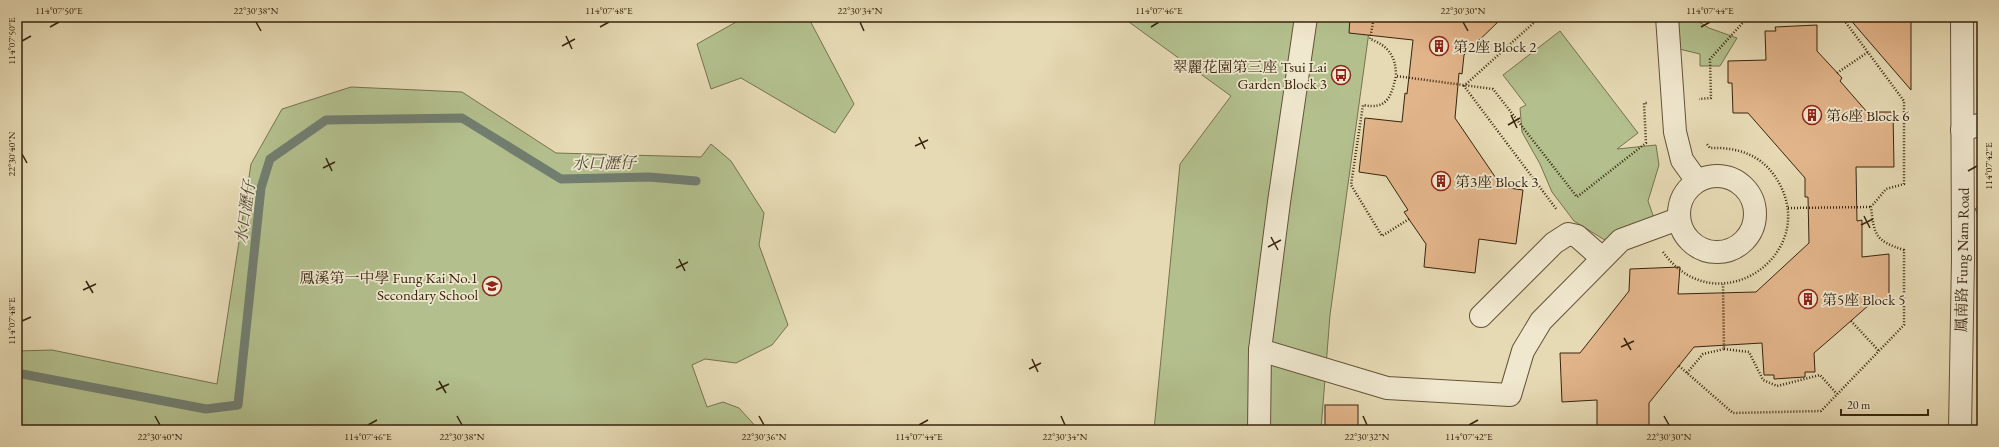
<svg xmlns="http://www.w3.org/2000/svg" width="1999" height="447" viewBox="0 0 1999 447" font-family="'EB Garamond','Noto Serif SC',serif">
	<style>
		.green { fill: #b3c08e; stroke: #76724e }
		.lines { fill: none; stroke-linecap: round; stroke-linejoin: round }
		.stream { stroke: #717e71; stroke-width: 9 }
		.building { fill: #e2b48a; stroke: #38240d }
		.minor-casing { stroke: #645237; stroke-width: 24 }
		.path { stroke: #38240d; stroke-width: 2.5; stroke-dasharray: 1 2; stroke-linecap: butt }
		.minor { stroke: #efe7ce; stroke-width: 22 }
		.ticks { fill: none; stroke: #38240d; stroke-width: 1.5 }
		.labels { text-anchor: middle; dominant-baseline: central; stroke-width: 3.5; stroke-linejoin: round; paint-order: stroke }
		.poi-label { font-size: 15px; fill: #38240d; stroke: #efe7ce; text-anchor: start }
		.street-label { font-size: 15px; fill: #38240d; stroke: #efe7ce }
		.water-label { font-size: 16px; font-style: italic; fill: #504a36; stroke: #efe7ce }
		.neatline { fill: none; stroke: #38240d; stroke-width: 1.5 }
		.ticks-label { font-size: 10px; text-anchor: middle; fill: #38240d }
	</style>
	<rect width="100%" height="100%" fill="#e6dab4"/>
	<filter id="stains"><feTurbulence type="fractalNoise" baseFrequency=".005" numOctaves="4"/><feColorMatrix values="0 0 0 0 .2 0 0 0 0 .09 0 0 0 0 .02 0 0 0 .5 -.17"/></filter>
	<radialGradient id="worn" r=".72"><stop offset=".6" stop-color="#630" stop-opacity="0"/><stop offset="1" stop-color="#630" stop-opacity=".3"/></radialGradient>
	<g class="green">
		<path d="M745,17H808L854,104L835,133L741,78L711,89L697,44Z"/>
		<path d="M1122,17H1371L1330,315L1321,430H1154L1180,164L1231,96Z"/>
		<path d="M1674,17H1691L1709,28L1737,38L1720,66H1700V54L1679,49Z"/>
		<path d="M1560,31L1638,133L1617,149L1656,145L1659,165L1648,201L1655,221L1608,242L1574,221L1552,192L1540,164L1522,132L1520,108L1526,105L1503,75Z"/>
		<path d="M351,87L462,92L556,153L701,157L711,144L731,161L764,213L759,245L788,325L772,345L736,363L705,359L692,365L707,407L723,402L739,408L759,430H17V351L52,350L217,384L251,164L282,109Z"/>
		<path d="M1982,202V223L1975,209Z"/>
	</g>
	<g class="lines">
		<path class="stream" d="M17,373L206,409L238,405L261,188L270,159L326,120L462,118L561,179L649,177L696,181"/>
	</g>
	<g class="building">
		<path d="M1350,17H1503L1464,55L1462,74L1459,73L1455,118L1502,187L1523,190L1520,213L1516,244L1479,239L1475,273L1424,267L1426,244L1404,212L1408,210L1386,176L1359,172L1365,118L1402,122L1405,93L1407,94L1413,40L1349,33Z"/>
		<path d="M1848,17H1911V90L1873,46Z"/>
		<path d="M1817,25V51L1842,78L1840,81L1867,112H1893L1894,167H1856L1857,221L1862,220V257L1889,254V304L1869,305L1836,334L1814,353L1815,372H1805V377L1774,379V375H1764L1762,343L1694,347L1649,403V430H1597V400L1562,402L1560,353H1580L1629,291L1630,269L1680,267L1678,294L1756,292L1809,243L1808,197H1805V178L1748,113H1733L1732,83H1728V61L1766,60L1765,31H1776L1775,27Z"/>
		<rect x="1325" y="405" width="33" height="25"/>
	</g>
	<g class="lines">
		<defs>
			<g id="minor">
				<path d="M1667,17L1675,132L1682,160L1697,181"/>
				<path d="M1962,130L1982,124"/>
				<circle cx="1717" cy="214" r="38"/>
				<path d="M1481,316L1554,243L1568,234L1577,236L1602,258"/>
				<path d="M1260,350L1387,388L1510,395L1523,351L1541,321L1621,240L1678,219"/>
				<path d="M1259,430L1260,350L1279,202L1306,17"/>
				<path d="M1960,430L1963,259L1962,17"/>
			</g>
		</defs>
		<use href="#minor" class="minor-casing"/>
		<g class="path">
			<path d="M1374,17L1370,39C1389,46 1396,57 1396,76"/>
			<path d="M1540,17L1464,86L1557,210"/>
			<path d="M1719,17L1747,18"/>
			<path d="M1837,73L1868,52"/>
			<path d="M1788,208L1871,207"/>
			<path d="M1409,219L1382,236L1351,185L1363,105C1387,110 1391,97 1396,76L1493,89L1577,197L1646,143L1644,103H1647"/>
			<path d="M1663,252C1718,329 1827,250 1774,175C1759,154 1736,147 1710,148L1706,143"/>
			<path d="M1851,321L1879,351"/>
			<path d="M1724,349L1749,352L1763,380L1777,386L1820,375L1837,394"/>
			<path d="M1679,366L1733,413L1821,411L1904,325V250C1876,241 1874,236 1871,207L1886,189L1904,184V101L1844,20L1747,18L1710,59L1711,98L1699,99"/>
			<path d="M1687,373L1703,354L1724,349L1723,284"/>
		</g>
		<use href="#minor" class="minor"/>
	</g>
	<path class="ticks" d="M256,22L261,31M860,22L864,31M1463,22L1468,31M50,27L59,22M600,27L609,22M1151,27L1159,22M1701,27L1710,22M566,36L572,49M22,41L31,36M562,46L575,39M1511,115L1517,128M1508,125L1520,118M919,137L925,149M915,146L928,140M22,154L27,163M326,158L332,171M323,168L335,162M1968,171L1977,166M1864,216L1870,228M1861,225L1873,219M1271,237L1278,250M1268,247L1281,240M679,259L685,271M676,268L688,262M86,281L93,293M83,290L96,284M22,321L31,317M1624,338L1631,350M1621,347L1634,341M1032,359L1038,372M1029,369L1041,363M439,381L446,393M436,390L449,384M155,416L160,425M457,416L462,425M759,416L764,425M1061,416L1065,425M1363,416L1367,425M1664,416L1669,425M368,425L377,420M919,425L928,420M1469,425L1478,420"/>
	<defs>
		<symbol id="building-ring" viewBox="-11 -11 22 22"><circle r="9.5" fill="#efe7ce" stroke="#8f2418" stroke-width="1.5"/><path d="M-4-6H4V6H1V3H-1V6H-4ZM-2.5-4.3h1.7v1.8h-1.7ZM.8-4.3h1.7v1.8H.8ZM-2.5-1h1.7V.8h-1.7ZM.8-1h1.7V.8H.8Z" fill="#8f2418"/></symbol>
		<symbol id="bus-ring" viewBox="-11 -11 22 22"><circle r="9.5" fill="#efe7ce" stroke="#8f2418" stroke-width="1.5"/><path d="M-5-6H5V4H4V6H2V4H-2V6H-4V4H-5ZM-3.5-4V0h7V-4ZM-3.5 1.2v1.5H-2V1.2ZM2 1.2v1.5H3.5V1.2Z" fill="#8f2418"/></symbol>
		<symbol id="school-ring" viewBox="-11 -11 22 22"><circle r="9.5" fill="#efe7ce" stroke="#8f2418" stroke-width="1.5"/><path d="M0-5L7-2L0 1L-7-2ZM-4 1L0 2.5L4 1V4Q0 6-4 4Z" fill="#8f2418"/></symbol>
	</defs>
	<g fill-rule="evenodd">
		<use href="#building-ring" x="1428" y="35" width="22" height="22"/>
		<use href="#bus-ring" x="1330" y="64" width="22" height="22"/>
		<use href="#building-ring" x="1801" y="104" width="22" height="22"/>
		<use href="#building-ring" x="1430" y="170" width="22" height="22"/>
		<use href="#school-ring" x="481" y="275" width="22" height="22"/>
		<use href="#building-ring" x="1797" y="288" width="22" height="22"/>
	</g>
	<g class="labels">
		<g class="poi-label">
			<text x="1453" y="46">第2座 Block 2</text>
			<text x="1327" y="66" text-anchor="end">翠麗花園第三座 Tsui Lai<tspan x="1327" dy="17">Garden Block 3</tspan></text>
			<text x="1826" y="115">第6座 Block 6</text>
			<text x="1455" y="181">第3座 Block 3</text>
			<text x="478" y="277" text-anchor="end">鳳溪第一中學 Fung Kai No.1<tspan x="478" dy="17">Secondary School</tspan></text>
			<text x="1822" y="299">第5座 Block 5</text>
		</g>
		<g class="street-label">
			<text transform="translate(1962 260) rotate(-89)">鳳南路 Fung Nam Road</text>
		</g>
		<g class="water-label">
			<text transform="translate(604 163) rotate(-1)">水口瀝仔</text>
			<text transform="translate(245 212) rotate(-82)">水口瀝仔</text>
		</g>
	</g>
	<rect width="1999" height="447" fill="none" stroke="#e6dab4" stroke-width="44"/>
	<path d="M1841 409v6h87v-6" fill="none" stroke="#38240d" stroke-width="2"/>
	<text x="1847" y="409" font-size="12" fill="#38240d" stroke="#efe7ce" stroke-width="3" paint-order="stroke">20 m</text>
	<rect x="22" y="22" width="1955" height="403" class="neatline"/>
	<g class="ticks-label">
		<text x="59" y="14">114°07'50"E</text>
		<text x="256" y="14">22°30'38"N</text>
		<text x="609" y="14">114°07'48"E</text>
		<text x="860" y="14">22°30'34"N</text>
		<text x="1159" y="14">114°07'46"E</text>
		<text x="1463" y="14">22°30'30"N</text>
		<text x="1710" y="14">114°07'44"E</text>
		<text transform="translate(11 41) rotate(-90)" y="4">114°07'50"E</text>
		<text transform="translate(11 154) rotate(-90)" y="4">22°30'40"N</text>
		<text transform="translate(1988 166) rotate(-90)" y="4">114°07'42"E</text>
		<text transform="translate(11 321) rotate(-90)" y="4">114°07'48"E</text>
		<text x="160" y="440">22°30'40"N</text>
		<text x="368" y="440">114°07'46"E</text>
		<text x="462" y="440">22°30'38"N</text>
		<text x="764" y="440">22°30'36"N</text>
		<text x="919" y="440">114°07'44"E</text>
		<text x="1065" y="440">22°30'34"N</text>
		<text x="1367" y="440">22°30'32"N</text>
		<text x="1469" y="440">114°07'42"E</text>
		<text x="1669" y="440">22°30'30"N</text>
	</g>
	<rect width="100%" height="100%" filter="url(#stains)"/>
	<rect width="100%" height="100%" fill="url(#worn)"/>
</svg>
